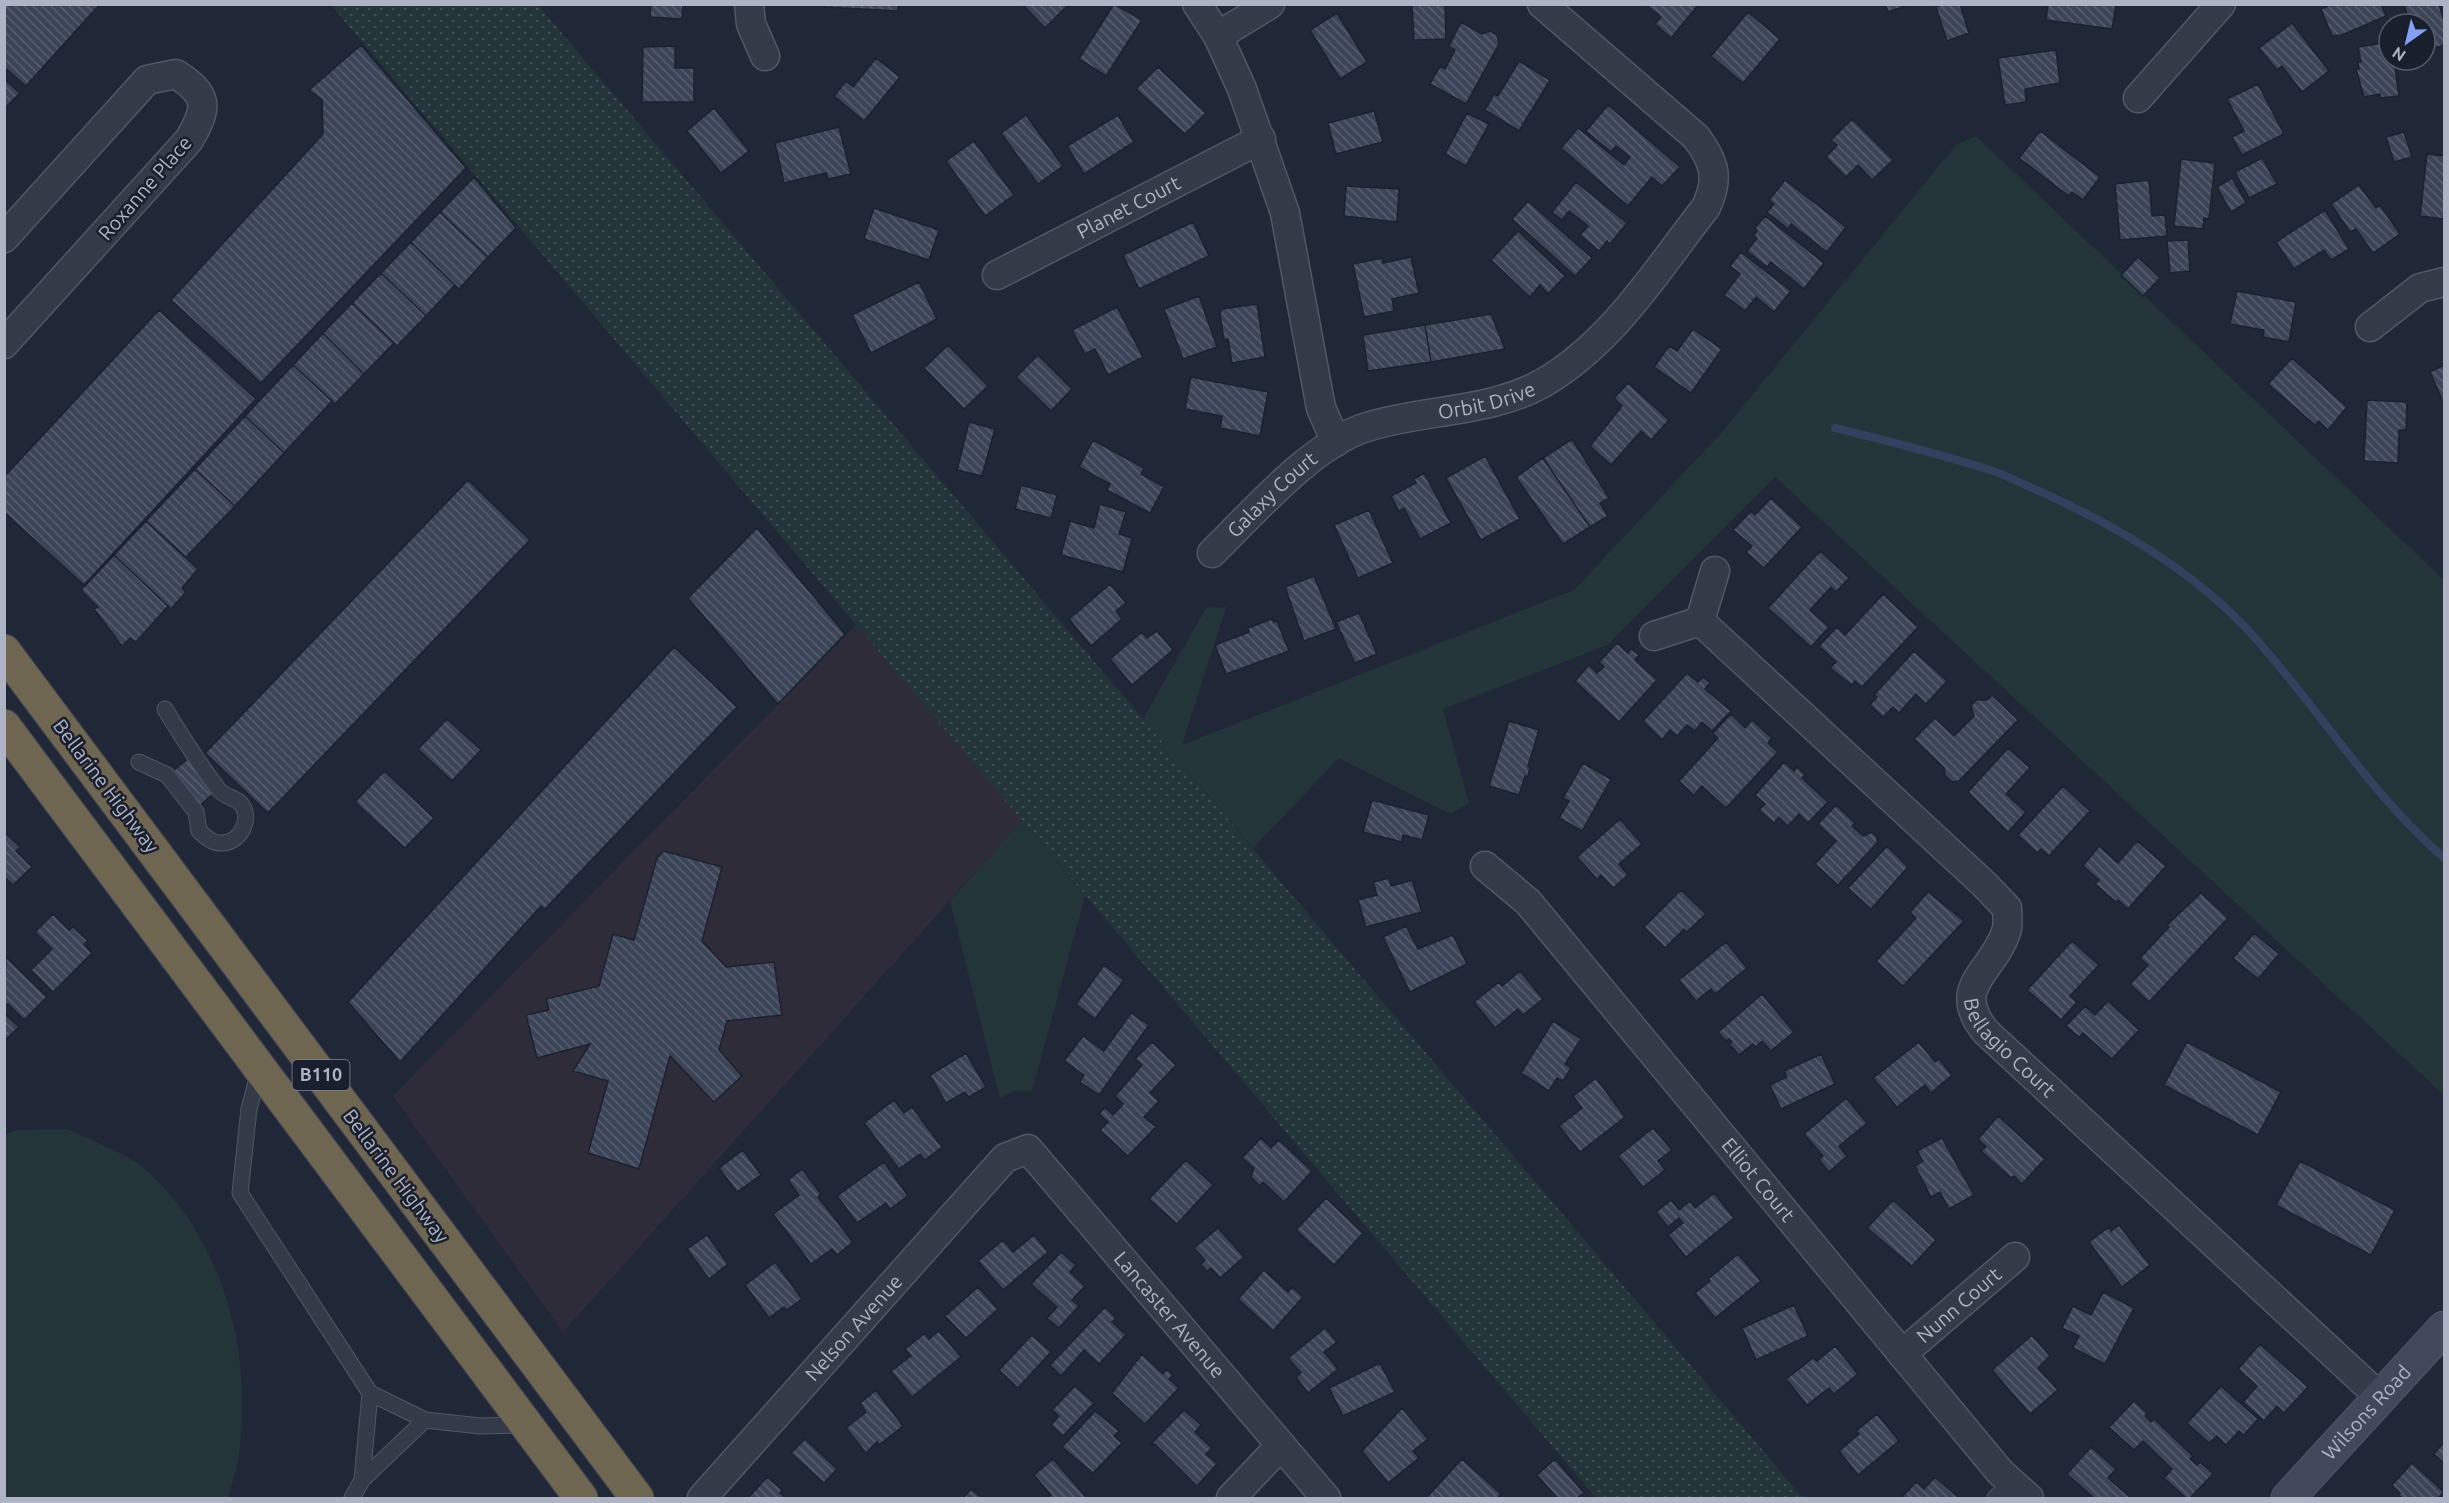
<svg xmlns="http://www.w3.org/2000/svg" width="2449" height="1503" font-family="Ubuntu,sans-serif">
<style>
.medical{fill:#2f2c39}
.grass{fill:url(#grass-dots)}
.park{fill:#233539}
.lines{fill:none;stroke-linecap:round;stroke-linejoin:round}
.stream{stroke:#34415e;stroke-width:8}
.building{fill:url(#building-back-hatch);stroke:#1b212e;stroke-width:1.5}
.lane-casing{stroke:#515765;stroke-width:17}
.street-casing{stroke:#515765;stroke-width:31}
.secondary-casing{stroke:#515765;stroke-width:35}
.highway-casing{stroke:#3e4452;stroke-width:35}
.lane{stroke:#343a48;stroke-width:15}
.street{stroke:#343a48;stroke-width:28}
.secondary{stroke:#42485b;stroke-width:33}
.highway{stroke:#6e6651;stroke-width:33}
.labels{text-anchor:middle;stroke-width:5;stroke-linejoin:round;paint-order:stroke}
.shield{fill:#191f2c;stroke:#818796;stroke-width:1.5}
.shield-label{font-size:18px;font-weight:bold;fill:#aeb4c4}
.street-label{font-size:20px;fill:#aeb4c4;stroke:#191f2c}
</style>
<defs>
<pattern id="grass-dots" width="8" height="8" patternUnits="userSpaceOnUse" patternTransform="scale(1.5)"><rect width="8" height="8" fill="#233539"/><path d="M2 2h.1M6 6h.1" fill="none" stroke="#405054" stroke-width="1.8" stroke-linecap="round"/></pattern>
<pattern id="building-back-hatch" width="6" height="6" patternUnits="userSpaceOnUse" patternTransform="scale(1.5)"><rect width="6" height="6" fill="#3c4557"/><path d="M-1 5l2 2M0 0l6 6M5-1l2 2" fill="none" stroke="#565d6e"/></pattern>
</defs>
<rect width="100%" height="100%" fill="#202837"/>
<path class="medical" d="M856,625l166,195 -459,512 -170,-236z"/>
<path class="grass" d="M331,5h207l1265,1493h-207z"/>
<path class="park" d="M1976,136l468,444v515l-669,-618 -168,168 -164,64 26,94 -18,11 -112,-56 -86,90 -110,-129 63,-111 20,-1 -44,138 392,-155 149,-159 233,-286z
M1022,820l63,76 -53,195h-17l-15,7 -50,-197z
M67,1129c21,10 63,26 78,40 78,70 108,182 94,285 -2,15 -7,30 -11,44h-223v-363l12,-5z"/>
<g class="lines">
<path class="stream" d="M1835,428c53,13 106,26 158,43 15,5 31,14 46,20 74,33 150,77 207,137 69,74 121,163 198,230"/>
</g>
<path class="building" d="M4,4h96l-74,82 -22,-19z
M651,4h32l-1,15 -32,-2z
M825,4h73v7l-73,-4z
M1022,4h47l-24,24z
M1114,4l28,16 -36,56 -27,-17z
M1412,4h33l1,35 -32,1z
M1645,4h54l-28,34 -16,-14 6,-7z
M1885,4h26l-23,8z
M1943,4h17l9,29 -22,8 -11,-34z
M2048,4h68l-4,25 -66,-9z
M2332,4h49l5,12 -44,19 -10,1 -11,-27z
M2404,4h35l5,17v24l-19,7v-28h-15z
M1748,12l32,27 -37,44 -32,-27z
M1337,13l30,49 -27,17 -30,-49z
M1461,22l21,12 8,-3 7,4 2,9 -33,60 -36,-20 10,-18 5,3 10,-19 -6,-4z
M2292,23l37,48 -27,21 -20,-26 -5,4 -18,-22z
M2389,42v18h5l5,36 -18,2 -1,-4 -16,3 -8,-28h3l-1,-7h3l-3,-15z
M361,45l105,123 -205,215 -90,-83 152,-166 -1,-34 -13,-10z
M675,46v22h19v34h-52l1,-55z
M2056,50l4,33 -35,6 1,13 -21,3 -7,-47z
M876,58l24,19 -36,44 -30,-25 12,-15 7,6z
M1519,61l31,19 -31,51 -34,-21 9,-16 4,2z
M1158,67l48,46 -21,21 -49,-45z
M4,79l16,14 -16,16z
M2258,84l26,50 -42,21 -10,-18 12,-6 -17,-32z
M1608,105l72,62 -18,19 -10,-9 -24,29 -67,-58 17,-20 46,37 6,-8 -14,-11 -5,6 -25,-21z
M714,108l35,43 -28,22 -34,-42z
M1374,111l9,31 -47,12 -8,-31z
M1467,113l22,11 -23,42 -21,-12z
M1026,115l37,51 -25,18 -37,-51z
M1118,115l16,27 -50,32 -17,-28z
M1852,119l41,41 -21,20 -14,-15 -12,12 -20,-20 11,-12 -6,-5z
M839,127l12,47 -23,5 -2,-6 -42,10 -9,-40z
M2040,131l60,46 -17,23 -11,-8 -3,4 -50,-38z
M2404,132l8,25 -18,5 -8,-25z
M974,141l40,54 -29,21 -39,-55z
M2427,154l17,2v63l-24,-3z
M2262,158l15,26 -28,14 -14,-26z
M2181,159l34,4 -6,56 -5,-1 -1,11 -29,-3z
M474,177l42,51 -28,29 -48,-45z
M2232,178l14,25 -15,9 -14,-25z
M1785,180l61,47 -19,25 -36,-28 -3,5 -21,-17 7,-8 -5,-4z
M2149,180l3,36 13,-1 2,21 -47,4 -5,-56z
M1576,182l51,41 -17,21 -3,-3 -8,10 -19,-16 8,-9 -19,-15 -7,9 -10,-8z
M2359,185l17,23 4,-3 20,29 -27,19 -17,-24 -6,3 -19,-28z
M1346,186l53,3 -2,33 -53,-6z
M1528,201l64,57 -17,18 -63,-57z
M874,208l65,22 -10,30 -65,-21z
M2325,210l24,39 -18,11 -7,-10 -30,19 -18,-27z
M440,212l48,45 -29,32 -48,-47z
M1765,216l59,47 -20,26 -33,-27 -4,5 -20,-16 10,-13 -3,-3 3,-4 -2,-3z
M1193,222l16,34 -70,33 -16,-34z
M1518,231l47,45 -17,18 -8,-9 -10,12 -39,-37z
M2188,240l2,31 -20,2 -3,-32z
M411,242l44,43 -29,31 -45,-43z
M1741,252l50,39 -17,21 -18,-15 -11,14 -21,-16 16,-21 -10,-8z
M1411,257l8,36 -27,6 2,12 -30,6 -11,-53 29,-6 1,5z
M2138,257l22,21 -17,18 -22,-21z
M381,273l45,43 -29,30 -45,-43z
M919,282l18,37 -66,34 -19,-38z
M2237,291l59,11 -7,40 -26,-5 1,-7 -34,-6z
M1199,296l18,51 -34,12 -19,-50z
M352,303l42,40 -30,31 -41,-41z
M1257,304l8,53 -33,6 -4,-24 -4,1 -4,-26 2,-5z
M1117,307l26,50 -35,18 -13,-26 -10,5 -13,-24z
M159,310l97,89 -172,186 -80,-73v-35z
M1491,314l14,35 -74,13 -6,-37z
M1425,325l6,37 -63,9 -5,-36z
M1693,329l29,20 -31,44 -37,-26 15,-21 8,5z
M323,333l41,41 -29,30 -42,-39z
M948,345l40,41 -24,23 -40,-41z
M1038,355l34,34 -21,22 -35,-34z
M2292,358l55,49 -19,23 -9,-9 -4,4 -47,-41z
M293,365l39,36 -48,52 -39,-37z
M2444,365v39l-14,-32z
M1191,377l77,15 -8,44 -40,-8 2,-12 -37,-7z
M1628,383l41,37 -18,20 -10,-9 -30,34 -21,-19 32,-40 -8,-8z
M2367,400l40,2 -1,28h-7l-1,33 -34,-2z
M245,416l39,37 -49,53 -40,-37z
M969,422l26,7 -13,47 -25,-6z
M1572,439l37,59 -9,5 8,13 -18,11 -47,-69z
M1093,440l51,28 -3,6 23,13 -14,26 -43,-23 3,-6 -31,-17z
M1485,456l35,63 -39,21 -35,-62z
M1543,458l47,69 -27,17 -47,-67z
M195,469l40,37 -49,51 -40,-36z
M1424,473l27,50 -31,16 -16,-31 -5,3 -8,-15 25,-13 -2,-4z
M468,480l62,60 -262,273 -63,-60z
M1021,485l36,10 -6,23 -36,-9z
M1771,498l31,29 -38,41 -18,-16 6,-6 -19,-16 18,-19 4,4z
M1100,504l26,8 -7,22 13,4 -9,34 -62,-17 9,-34 24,7z
M1369,510l24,53 -35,15 -24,-53z
M146,521l52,48 -16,19 4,4 -15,17 -57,-54z
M757,528l88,106 -67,70 -90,-106z
M1820,551l29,27 -13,14 -5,-5 -21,23 19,17 -18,20 -43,-39z
M114,555l54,51 -32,36 -6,-4 -8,8 -28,-37 4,-2 -17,-17z
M1314,576l22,53 -32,12 -19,-54z
M1110,584l16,19 -10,8 6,8 -31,27 -22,-27z
M1883,594l35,33 -56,60 -7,-6 -3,4 -22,-17 6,-6 -17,-16 18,-19 8,8z
M1359,613l18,41 -22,9 -19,-41z
M1272,619l2,3 3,-1 12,30 -63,23 -11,-29 34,-13 -1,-4z
M1157,631l16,19 -41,35 -22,-26 32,-27 5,6z
M1617,643l11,10 3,-4 8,6 -4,5 22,20 -38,42 -44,-41 14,-16 8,8 7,-6 -5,-5z
M674,647l63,60 -192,202 -4,-3 -141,156 -52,-60z
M1914,651l33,30 -21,23 -10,-10 -17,19 -6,-6 -10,10 -13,-12 7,-8 -3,-2z
M1687,673l11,9 5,-5 7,6 -5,6 26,22 -19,20 -10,-9 -7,9 -8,-6 -10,11 -7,-6 -8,10 -19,-19z
M1992,695l26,25 -59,61 -7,1 -7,-7 -1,-7 -30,-29 21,-21 19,18 20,-20 -3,-10 5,-6h11z
M1731,714l14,14 7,-8 20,18 -4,5 10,9 -52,56 -24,-22 -8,9 -15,-14 39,-43 -5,-5z
M447,719l34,31 -29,31 -34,-32z
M1509,721l30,9 -11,36 2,1 -2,10 -3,-1 -6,19 -30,-9z
M2008,748l22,20 -24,26 20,18 -18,20 -40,-40z
M190,757l26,34 -21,19 -22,-39z
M1784,762l10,9 3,-4 8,8 -3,3 26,24 -20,21 -9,-9 -11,12 -9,-9 -5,6 -15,-13 6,-6 -10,-9z
M1583,763l28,16 -29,52 -23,-13 10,-17 -6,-3z
M384,771l50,47 -29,30 -50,-46z
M2063,786l27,25 -41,45 -8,-7 -4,4 -19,-18z
M1372,800l57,15 -7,25 -19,-5 -1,7 -39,-10z
M1836,805l19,18 -3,3 11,10 9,-4 5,5v6l-39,42 -23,-21 21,-23 -18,-17z
M1620,819l22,25 -23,20 9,11 -15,13 -12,-13 -4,4 -20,-22z
M4,832l16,15 -4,4 16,16 -19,18 -9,-8z
M2137,841l29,25 -38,43 -10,-9 -2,2 -21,-18 4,-4 -16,-14 16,-20 19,17z
M1887,846l21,21 -37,42 -23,-21z
M664,851l58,16 -20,74 24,26 48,-5 8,53 -55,6 -8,29 23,26 -28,26 -44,-46 -31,113 -51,-16 20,-72 -35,-10 17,-27 -53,14 -11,-43 23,-5 -3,-11 53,-13 14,-52 21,6 23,-82z
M1389,878l2,8 21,-6 10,32 -56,15 -8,-27 19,-5 -4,-13z
M1681,890l25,24 -19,18 -3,-3 -19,19 -21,-21z
M1928,892l36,29 -61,65 -27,-25 40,-43 -6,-6z
M2201,893l27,25 -79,84 -19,-18 18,-19 -8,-7 29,-31 -2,-2z
M53,914l16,16 4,-3 15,14 -4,3 8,9 -39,39 -22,-22 21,-21 -17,-17z
M1406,926l12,23 35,-14 14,29 -57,28 -27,-55z
M2254,933l25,21 -21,25 -25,-21z
M2072,941l27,24 -29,31 7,6 -16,18 -34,-30z
M1726,942l21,26 -32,26 -4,-5 -15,12 -17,-21z
M6,957l41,40 -23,23 -16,-16 -4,2z
M1104,965l20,15 -29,39 -19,-15z
M1520,971l23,28 -20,16 -5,-6 -23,19 -21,-26 25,-20 3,4z
M1762,994l32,38 -23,19 -9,-10 -6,6 -3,-3 -14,11 -10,-11 3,-2 -3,-3 -3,2 -8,-9z
M2108,1001l31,29 -27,29 -29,-26 -4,4 -13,-11 19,-20 10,9z
M4,1013l15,14 -15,14z
M1131,1013l18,12 -50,70 -19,-13 4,-7 -20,-14 19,-25 21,15z
M1553,1021l28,18 -16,25 6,4 -8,13 -6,-3 -8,13 -28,-18z
M1152,1042l24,23 -26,28 9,8 -15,16 12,10 -28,29 -28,-26 8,-8 -9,-8 6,-7 8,8 10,-11 -8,-8 27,-31 -7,-6z
M1919,1042l16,20 4,-3 13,16 -21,18 -6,-8 -28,22 -24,-29z
M2187,1042l94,50 -23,43 -94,-50z
M966,1053l20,34 -17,10 -4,-5 -19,11 -16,-28z
M1821,1054l14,30 -54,25 -11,-24 17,-8 -3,-6z
M1596,1078l29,39 -45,35 -21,-26 23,-18 -9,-12z
M1846,1098l21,25 -28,23 8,10 -18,16 -10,-12 4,-4 -19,-22z
M894,1100l10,13 8,-6 30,40 -17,13 -5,-6 -21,15 -35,-46z
M1998,1116l47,43 -23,25 -8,-8 -3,2 -30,-27 5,-4 -8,-8z
M1653,1128l19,22 -14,11 7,9 -22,17 -25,-31z
M1261,1138l10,10 8,-8 33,31 -28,31 -21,-20 -3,4 -9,-9 3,-9 -12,-10z
M1942,1138l32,57 -25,14 -9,-17 -9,5 -16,-31 8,-5 -6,-10z
M743,1150l18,25 -24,17 -18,-24z
M1186,1160l27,25 -36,39 -28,-25z
M2300,1161l95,49 -24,45 -95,-50z
M884,1162l24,34 -18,13 -4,-6 -29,20 -20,-27z
M802,1169l19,25 -3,3 35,45 -16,13 -5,-6 -21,15 -38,-50 26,-19 -11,-15z
M1714,1193l20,25 -48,39 -18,-22 15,-12 -4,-5 -11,9 -12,-15 15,-12 8,10 11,-9 5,7z
M1326,1198l37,35 -29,32 -38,-35z
M1893,1200l43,40 -24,26 -45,-38z
M2119,1225l31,40 -28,22 -33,-45 20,-15 2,4z
M1218,1228l26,29 -24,21 -9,-10 -4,3 -6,-7 4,-4 -11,-12z
M707,1235l21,29 -19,15 -22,-30z
M1034,1235l14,17 -45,38 -25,-29 25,-21 10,12z
M1061,1252l15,13 -6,7 15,14 -13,14 7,6 -20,22 -12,-10 10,-11 -26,-23z
M1738,1254l23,27 -46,37 -20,-25 15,-12 -2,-2z
M775,1262l27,37 -15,11 -3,-3 -15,11 -24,-33z
M1264,1270l24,22 4,-5 11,10 -30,34 -35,-32z
M978,1287l20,22 -32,29 -21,-22z
M2103,1292l31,16 -29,56 -32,-16 6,-12 -17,-8 11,-22 18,9z
M1794,1305l14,31 -52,24 -14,-32z
M1105,1307l11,11 -4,4 14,13 -27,29 -15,-14 -23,26 -11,-11z
M1325,1328l12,14 -13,10 14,17 -30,24 -12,-16 5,-4 -13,-15z
M939,1331l22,26 -49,40 -21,-26 20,-15 -6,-7 20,-16 4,6z
M1032,1335l19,17 -33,36 -19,-18z
M2032,1335l18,21 -12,12 20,22 -28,24 -38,-44z
M2260,1344l48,43 -24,26 -7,-7 -13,15 -21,-19 14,-16 -19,-17z
M1835,1346l23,28 -24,20 -5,-6 -22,17 -21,-26 27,-21 4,3z
M1142,1354l21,20 4,-5 6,6 -4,4 10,9 -34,36 -33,-31z
M1380,1363l15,29 -52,24 -14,-28z
M1075,1386l19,17 -31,33 -12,-11 8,-9 -7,-6z
M2221,1386l37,33 -14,16 -5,-4 -13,14 -9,-9 -8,7 -22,-20z
M876,1390l27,36 -24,19 -2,-3 -11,11 -20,-25 20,-16 -6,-9z
M2134,1401l13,12 -2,3 6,6 3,-3 39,37 -3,3 7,6 3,-3 13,12 -23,24h-4l-22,-20 8,-9 -29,-28 -9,9 -25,-23z
M1402,1408l26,31 -15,12 6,7 -31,25 -26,-32z
M1184,1410l17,15 -6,7 17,16 -6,6 11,10 -20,22 -42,-42h-4z
M1095,1411l24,20 -5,5 8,7 -29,30 -31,-26z
M1877,1414l22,27 -41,34 -19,-24 20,-17 -3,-3z
M805,1439l32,30 -13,14 -33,-30z
M2444,1442v21l-10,-9z
M2091,1447l25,22 -8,9 23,20h-37l-27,-24z
M1053,1459l34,39h-41l5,-3 -17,-20z
M1462,1459l39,35 -4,4h-71z
M1555,1459l29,34 -7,5h-20l-20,-23z
M2412,1463l32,29 -6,6h-36l-4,-3 2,-2 -8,-8z
M767,1477l15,13 -2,3 6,5h-38z
M1935,1477l24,21h-58l15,-16 8,7z
M971,1489l11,9h-19z"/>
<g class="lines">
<defs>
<path id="lane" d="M139,762l28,13 29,37 3,19c7,6 13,13 24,12 17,-1 29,-23 19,-38 -5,-7 -17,-8 -23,-15 -20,-26 -37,-53 -54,-81
M259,1071l-10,38 -9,84 130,200 55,27 55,6 46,-1
M362,1480l8,-87
M352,1498l10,-18 63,-60
M1995,1498l16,-16"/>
<g id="street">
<path d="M749,4l2,20 14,32"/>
<path d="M1197,4l21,32 24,53 43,124 36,195 15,34"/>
<path d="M1218,36l52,-32"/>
<path d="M2138,98l83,-94"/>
<path d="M4,238l143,-158 29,-6c32,21 33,32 13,66l-185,204"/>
<path id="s1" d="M997,275l264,-136"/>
<path d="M2370,327l50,-39 24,-6"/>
<path id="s2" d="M1212,553c40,-39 101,-110 155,-126 57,-18 123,-14 176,-44 70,-41 114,-113 163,-176 14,-29 8,-46 -10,-70l-154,-133"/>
<path id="s3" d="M1700,621l284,263 23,24c0,7 2,17 -1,24 -14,42 -57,54 -20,100l395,366"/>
<path d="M1654,636l46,-15 15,-50"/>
<path id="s4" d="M1485,866l43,36 472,570 29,26"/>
<path id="s5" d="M1902,1354l113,-97"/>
<path id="s6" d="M702,1498l303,-340 23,-9 298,349"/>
<path d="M1231,1498l50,-53"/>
</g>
<g id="secondary">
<path id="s7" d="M2288,1498l156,-170"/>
</g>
<path id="highway" d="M4,651l633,847
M4,726l577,772"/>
</defs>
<use href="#lane" class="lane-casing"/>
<use href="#street" class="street-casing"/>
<use href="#secondary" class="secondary-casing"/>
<use href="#highway" class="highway-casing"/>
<use href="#lane" class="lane"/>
<use href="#street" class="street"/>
<use href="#secondary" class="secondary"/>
<use href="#highway" class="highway"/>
</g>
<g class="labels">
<rect class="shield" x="292.5" y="1060" width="57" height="30" rx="4.5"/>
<g class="shield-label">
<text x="321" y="1081">B110</text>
</g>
<g class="street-label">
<text transform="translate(145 188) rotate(-49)" y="7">Roxanne Place</text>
<text dy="7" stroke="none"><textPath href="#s1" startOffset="148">Planet Court</textPath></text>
<text dy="7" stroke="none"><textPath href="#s2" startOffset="324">Orbit Drive</textPath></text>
<text dy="7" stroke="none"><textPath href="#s2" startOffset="84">Galaxy Court</textPath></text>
<text transform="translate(106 786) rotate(53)" y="7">Bellarine Highway</text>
<text dy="7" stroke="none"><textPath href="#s3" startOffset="584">Bellagio Court</textPath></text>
<text transform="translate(396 1176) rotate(53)" y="7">Bellarine Highway</text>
<text dy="7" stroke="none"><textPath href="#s4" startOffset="417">Elliot Court</textPath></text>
<text dy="7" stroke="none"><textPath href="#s5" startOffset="75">Nunn Court</textPath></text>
<text dy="7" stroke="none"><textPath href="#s6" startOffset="698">Lancaster Avenue</textPath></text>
<text dy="7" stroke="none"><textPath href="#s6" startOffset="228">Nelson Avenue</textPath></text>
<text dy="7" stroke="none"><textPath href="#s7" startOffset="116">Wilsons Road</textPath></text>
</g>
</g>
<rect width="2449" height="1503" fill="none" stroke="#aeb4c4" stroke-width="12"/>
<g transform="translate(2407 42) rotate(214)"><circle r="28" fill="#191f2c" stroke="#555b69" stroke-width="1.5"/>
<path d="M0-4.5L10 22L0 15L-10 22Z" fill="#81a1f6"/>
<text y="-9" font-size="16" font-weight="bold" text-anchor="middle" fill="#aeb4c4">N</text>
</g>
</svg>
